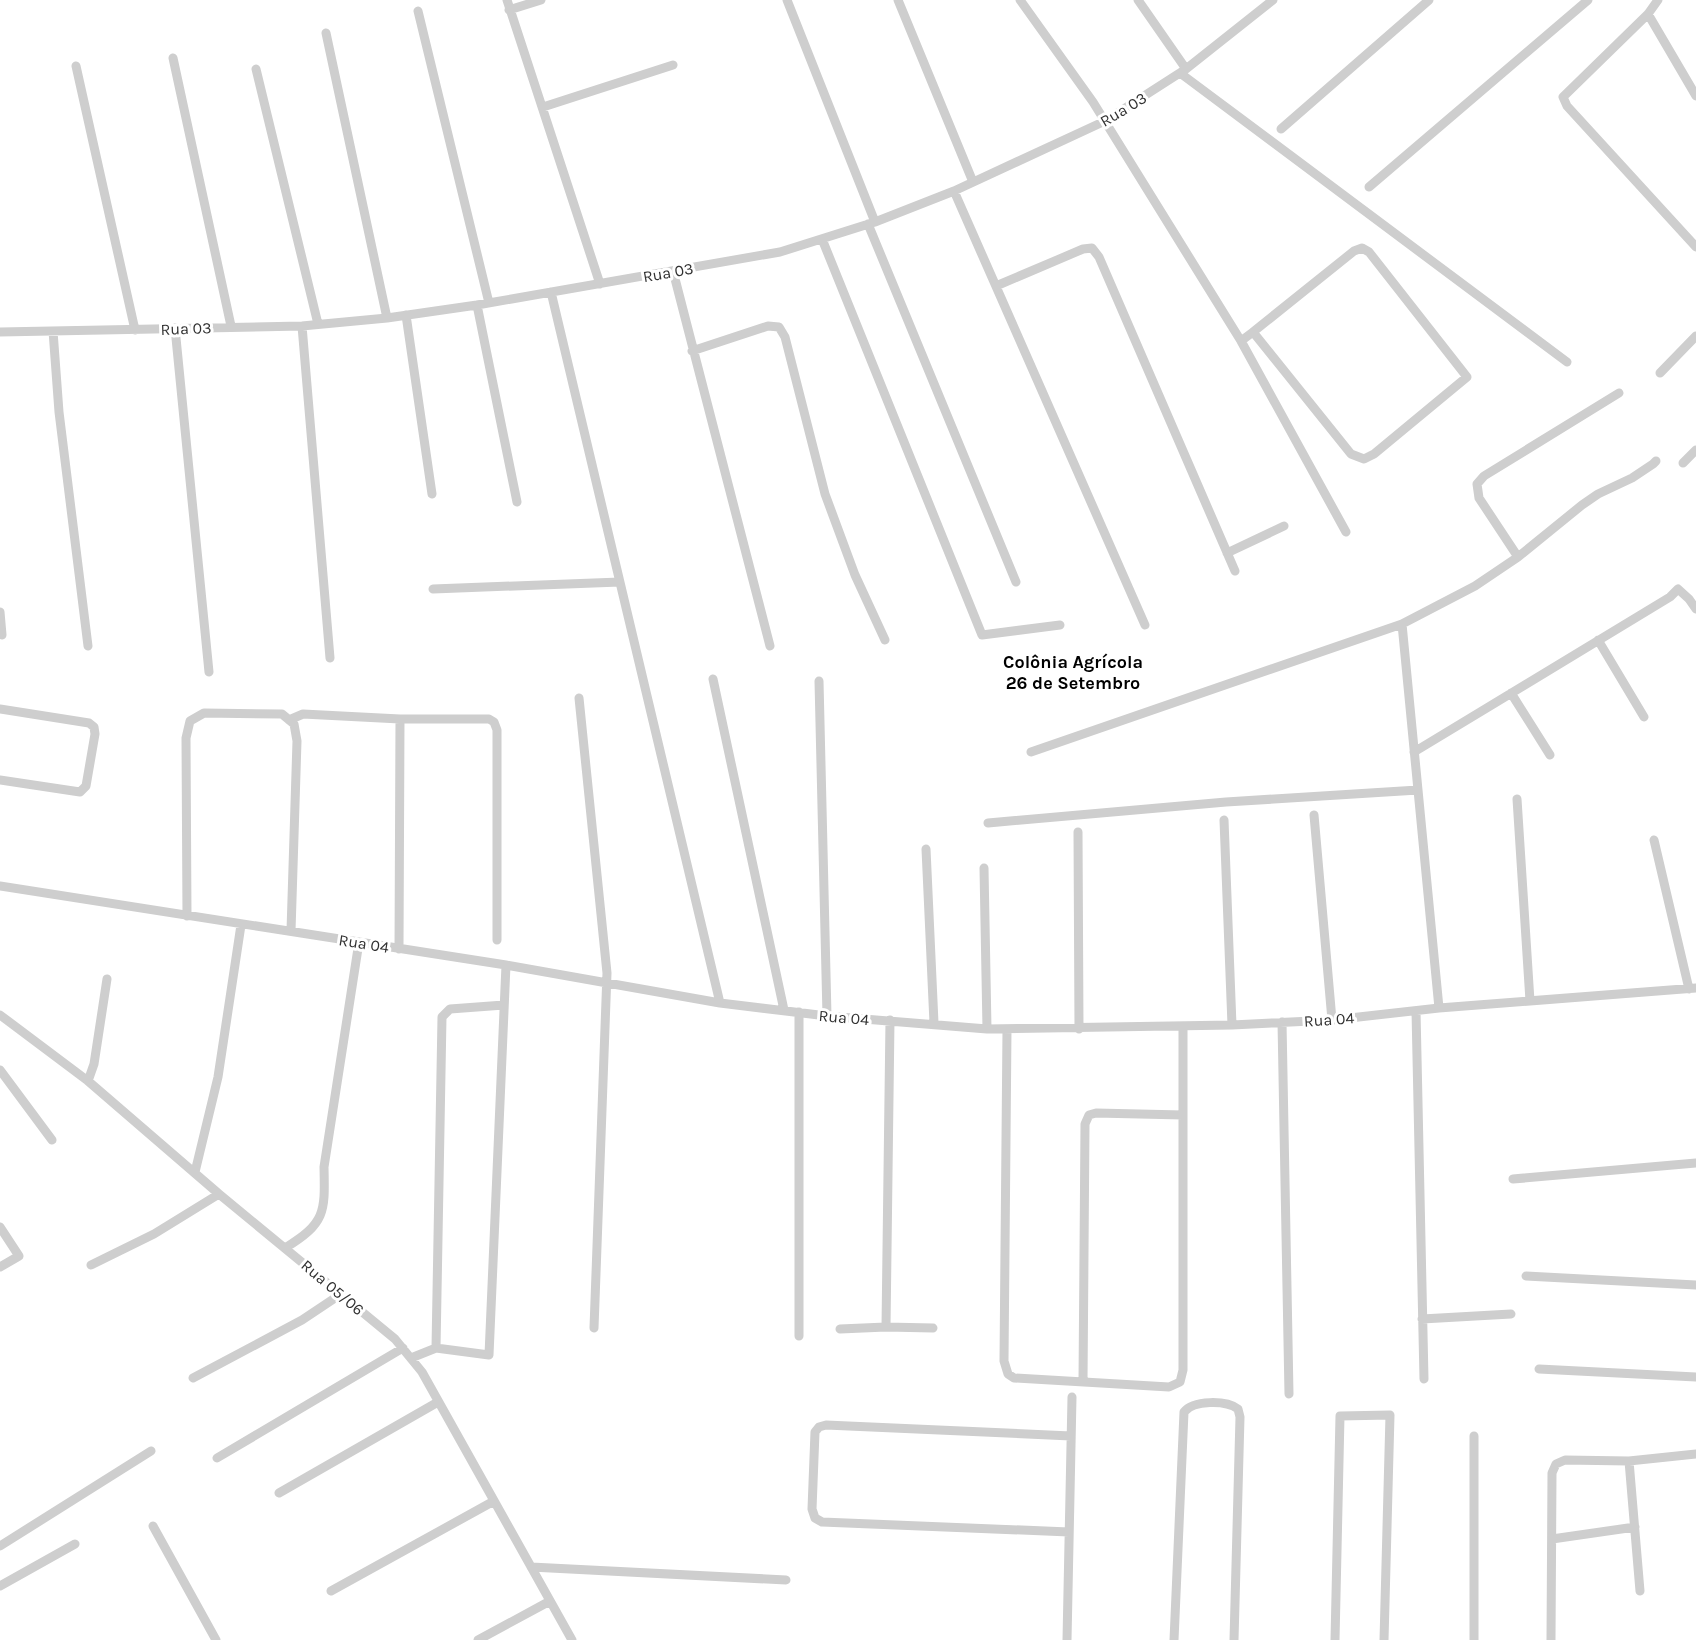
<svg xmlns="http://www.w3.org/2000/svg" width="1696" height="1640" font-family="Karla,sans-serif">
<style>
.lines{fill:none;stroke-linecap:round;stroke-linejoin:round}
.minor{stroke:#cecece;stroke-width:9}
.labels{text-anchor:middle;stroke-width:6;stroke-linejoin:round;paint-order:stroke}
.street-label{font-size:16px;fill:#313131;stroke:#fff}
.neighbourhood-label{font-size:18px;font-weight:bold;fill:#000;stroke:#fff}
</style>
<rect width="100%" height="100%" fill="#fff"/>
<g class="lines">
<path class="minor" d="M507,0l93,284
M787,0l88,222
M898,0l75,182
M1020,0l73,102 148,239 105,191
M1138,0l48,69
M1658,0l-10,14 -85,83 4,9 129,141
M509,10l32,-10
M418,11l71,292
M1648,14l48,82
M326,33l61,285
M173,58l58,268
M76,66l59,264
M256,69l62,255
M1180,73l387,289
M543,107l130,-42
M1281,129l148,-129
M1369,187l219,-187
M954,191l191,434
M868,224l148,358
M822,239l160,396 78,-10
M673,271l97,375
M996,286l87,-37 9,-1 7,9 136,314
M551,292l169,711
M477,305l40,197
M406,315l26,179
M302,326l28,332
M175,328l34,344
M53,331l6,81 29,234
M0,332l302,-6 85,-8 90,-13 303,-53 95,-30 79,-31 151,-70 81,-52 87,-69
M1241,341l12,-9 101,-81 8,-3 7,4 98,125 -93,77 -10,5 -13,-5 -98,-122
M692,351l76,-25 11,1 6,10 40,157 30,81 30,65
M1660,373l36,-37
M1683,463l13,-13
M1227,553l57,-27
M1518,557l-39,-59 -2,-14 7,-8 135,-83
M433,589l187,-7
M0,612l2,23
M1402,624l37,384
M1598,640l46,77
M713,679l71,331
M819,681l8,335
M1511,693l39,62
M579,698l28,275 -13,355
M0,709l89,14 5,4 1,7 -9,52 -6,6 -80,-12
M400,719h89l5,3 3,8v210
M289,720l14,-6 97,5 -1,230
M1031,752l371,-128 73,-38 43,-29 64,-52 16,-11 34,-16 21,-14 3,-3
M1414,752l256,-155 8,-8 11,10 7,10
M1517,799l13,202
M1314,815l18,205
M1224,820l8,205
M988,823l238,-21 192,-12
M1078,832l1,197
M1654,840l35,149
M926,849l8,174
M984,868l3,161
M0,886l506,79 214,38 107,13 160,13 245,-4 100,-5 107,-12 257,-20
M187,916l-1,-178 4,-17 14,-8 78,1 12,10 3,17 -6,190
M1416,1011l8,368
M0,1015l88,66 131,113 176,145 27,33 150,268
M1282,1022l7,372
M1007,1029l-3,332 4,13 6,4 155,9 11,-5 3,-12v-344
M0,1070l52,70
M88,1081l6,-17 13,-85
M195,1172l23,-95 23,-152
M1513,1179l183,-16
M0,1227l19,29 -19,11
M285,1248c41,-25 40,-36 39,-81l35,-225
M91,1265l63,-31 65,-40
M1526,1276l170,9
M1422,1319l89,-5
M886,1327l4,-307
M840,1329l46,-2 47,1
M799,1336v-324
M436,1348l6,-331 8,-8 54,-4
M411,1358l25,-10 53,7 17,-390
M1539,1369l157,8
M193,1378l109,-58 39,-26
M1083,1382l2,-258 4,-9 7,-2 87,2
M1474,1436v204
M217,1458l186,-110
M1629,1461l11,130
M279,1493l159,-91
M153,1526l63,114
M1069,1532l-247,-10 -7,-4 -3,-9 3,-77 4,-5 7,-2 245,11
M1552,1539l83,-12
M0,1546l151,-95
M531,1567l255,13
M0,1586l75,-42
M331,1591l163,-90
M478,1640l72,-39
M1067,1640l5,-243
M1174,1640l10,-228c9,-12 42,-12 54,-3l2,8 -6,223
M1335,1640l5,-224 50,-1 -6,225
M1551,1640l1,-167 4,-9 9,-4 64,1 67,-7"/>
</g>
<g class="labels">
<g class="street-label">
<text transform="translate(1123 109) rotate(-31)" y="6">Rua 03</text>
<text transform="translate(668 272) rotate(-10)" y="6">Rua 03</text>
<text transform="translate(186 328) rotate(-2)" y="6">Rua 03</text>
<text transform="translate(364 943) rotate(9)" y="6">Rua 04</text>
<text transform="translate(844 1017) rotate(5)" y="6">Rua 04</text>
<text transform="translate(1329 1019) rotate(-4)" y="6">Rua 04</text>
<text transform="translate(333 1287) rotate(40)" y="6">Rua 05/06</text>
</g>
<g class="neighbourhood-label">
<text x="1073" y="668">Colônia Agrícola<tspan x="1073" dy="21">26 de Setembro</tspan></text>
</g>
</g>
</svg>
